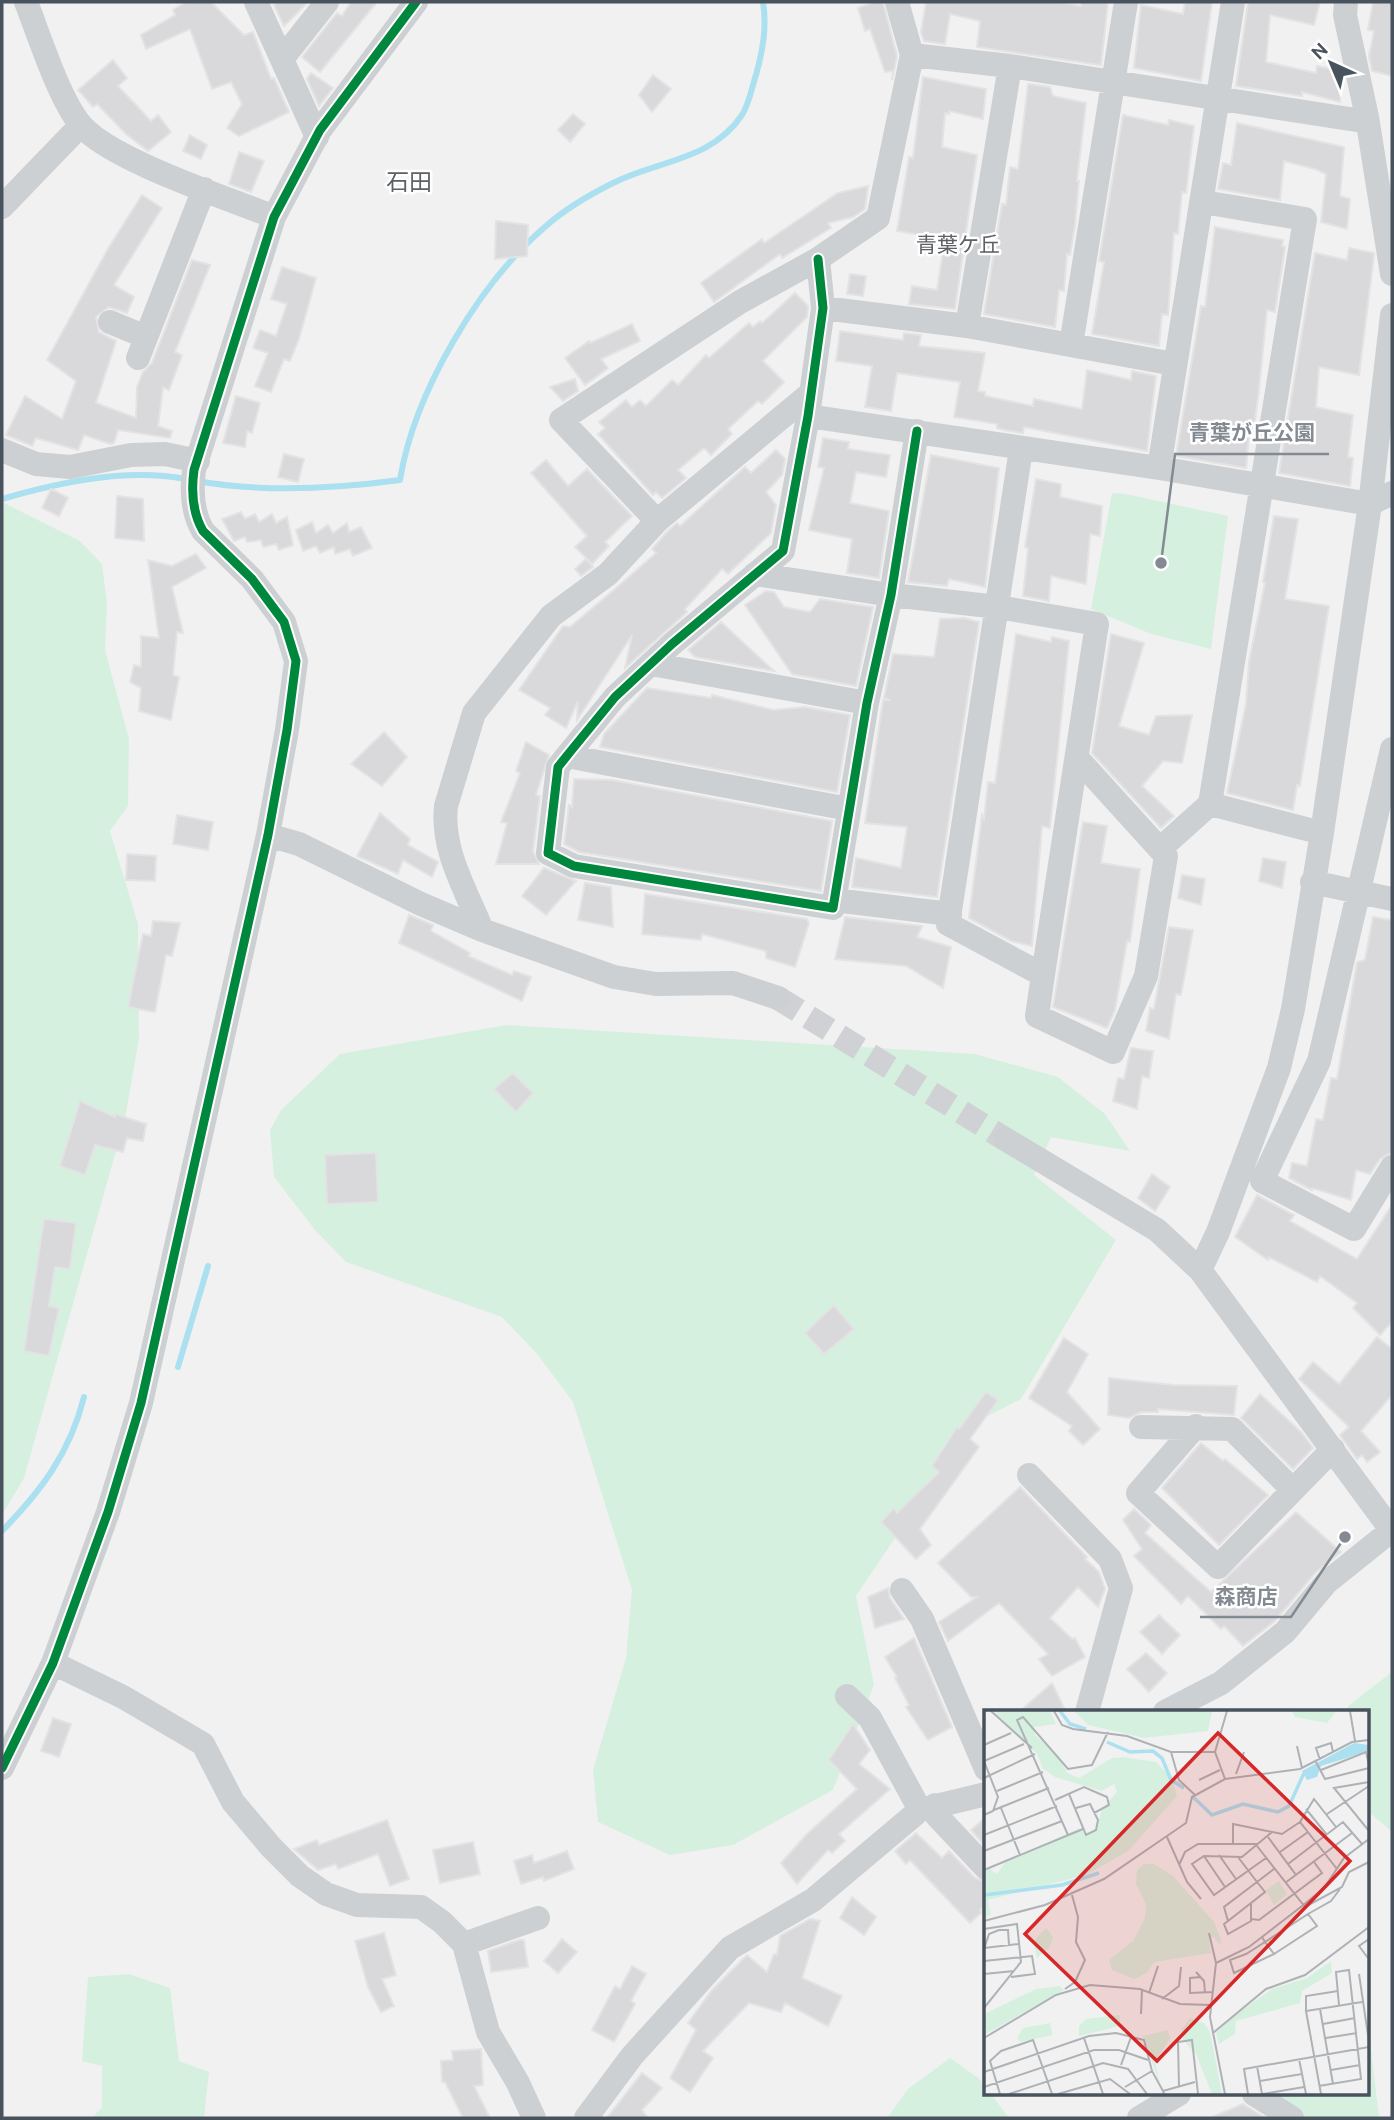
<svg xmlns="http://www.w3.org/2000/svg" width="1394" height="2120" font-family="Ubuntu,'Noto Sans JP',sans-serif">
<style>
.green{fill:#d6f0e0}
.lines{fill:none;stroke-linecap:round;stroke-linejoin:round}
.stream{stroke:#aae0ef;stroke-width:6}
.building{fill:#d9d9db;stroke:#e3e3e4;stroke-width:2}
.minor-tunnel{stroke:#d0d1d4;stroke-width:24;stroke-dasharray:24 12;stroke-linecap:butt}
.minor{stroke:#cdd0d2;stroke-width:24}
.cycleway-casing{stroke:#fff;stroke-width:13}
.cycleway{stroke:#00873e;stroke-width:9}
.labels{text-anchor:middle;stroke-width:5;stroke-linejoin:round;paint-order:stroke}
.neighbourhood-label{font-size:21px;fill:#5d6065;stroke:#fff}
.quarter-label{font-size:23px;fill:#5d6065;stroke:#fff}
.inset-river{fill:none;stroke:#aae0ef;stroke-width:3.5}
.inset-road{fill:none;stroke:#aeb2b6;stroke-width:2}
.view{fill:#d62828;fill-opacity:0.15;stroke:#d62828;stroke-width:3.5}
.inset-edge{fill:none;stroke:#48535e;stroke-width:3.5}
.leader{fill:none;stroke:#848a91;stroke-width:2.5}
.callout-dot{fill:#848a91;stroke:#fff;stroke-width:2.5}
.callout-label{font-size:21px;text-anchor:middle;font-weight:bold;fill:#848a91;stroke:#fff;stroke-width:5;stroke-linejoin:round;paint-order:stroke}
</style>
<rect width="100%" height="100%" fill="#f2f1f1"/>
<path class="green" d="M1112,493l14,1 102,22 -17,133 -60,-15 -60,-25z
M2,502l78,39 22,23 5,39 -2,47 24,89 -1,67 -18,25 28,93 1,114 -14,81 -101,359 -22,37z
M507,1025l468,29 83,23 47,37 25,37 -79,-14 -17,38 82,65 -95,159 -49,25 -116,172 18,89 -41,105 -100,55 -63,10 -72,-33 -5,-52 33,-112 6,-68 -59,-188 -36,-48 -35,-37 -156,-55 -31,-32 -41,-53 -4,-47 11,-20 59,-56z
M1392,1672v160l-24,-21v-99h-22l2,-6z
M129,1974l41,14 9,73 30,11 -5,46h-112l10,-11v-41l-20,-5 6,-84z
M1368,2022l11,96h-80l-41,-24h110z
M950,2058l31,22 5,14h5l18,24h-122l21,-29z"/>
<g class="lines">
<path class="stream" d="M197,481c67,12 136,8 203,-1 14,-87 79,-197 146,-254 18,-16 45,-32 67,-43 45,-23 98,-22 129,-68 7,-11 10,-28 14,-40 7,-26 11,-48 7,-73
M2,499c58,-17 124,-31 184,-20
M178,1367l30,-101
M2,1531c39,-40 68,-78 82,-134"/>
</g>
<path class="building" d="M186,2h25l33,33 9,-3 18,47 3,-1 15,34 -50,24 -12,-8 15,-24 -11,-22 -19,7 -22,-60 -44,20 -5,-14 34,-20 -2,-5z
M277,2h31l-24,24 -10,-21z
M351,2h26l-57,70 -18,-15 35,-44 5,3z
M874,2h9l14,54 -5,24 1,-9 -8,1 -15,-43 -5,2 -7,-23z
M926,2h133l22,4v-4h27l-7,63 -124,-18 3,-26 -30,-7 -5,30 -21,-3 -3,-9z
M1185,2h27l-11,79 -67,-13 7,-63 42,9z
M1248,2h72l-6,23 -44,-10 -4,47 50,11 1,-7 25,5 -2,31 -38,-10v4l-66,-10z
M1373,2h19v74l-20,-5 -3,-15 5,-25 -6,-1z
M113,60l14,18 -9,8 33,35 7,-6 13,17 -23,19 -22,-17 -29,-30 -4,3 -15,-17z
M311,73l22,15 -14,18 -12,-27z
M653,75l18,14 -19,23 -13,-17z
M923,77l63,12 -3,30 -34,-8v3l-4,-1 -3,34 35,8 -22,154 -46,-5 3,-18 25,4 8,-51 -48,-8 12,-74 4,1z
M1028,84l22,3 3,9 33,7 -9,78h2l-4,44 -5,30 -3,-1 -3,37 -5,-1 -4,37 -71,-13 18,-110 4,1 4,-38 8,2z
M573,114l12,10 -15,18 -12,-12z
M1123,115l45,10 1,-5 25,6 -8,67 -4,-1 -4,42 -4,-1 -6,82 -6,-1 -3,32 -67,-12 12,-72 -5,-1z
M1237,123l107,24 -4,49 10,3 -3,30 -26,-7 5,-48 -11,-5 -31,-8 -4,39 -62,-11 5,-26 8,2z
M190,135l17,10 -6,14 -18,-8z
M239,152l25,9 -13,31 -22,-8z
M868,186l-3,23 -12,8 -25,6 3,5 -49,30 -2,-4 -66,48 -13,-19 61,-44 2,4 74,-50z
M142,195l20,13 -48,77 20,12 -7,16 -18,-6 -13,10 3,15 17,9 -20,62 40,15 1,-31 6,-15 9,-9 40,-103 18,5 -35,87 7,3 -13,35 -6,-3 -5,39 14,5 -2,7 -52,-8 -4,13 -4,1 -26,-9 -6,15 -42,-12 -4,8 -21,-9 -5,-2 19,-39 37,23 14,-38 -29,-21 62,-113z
M496,221l32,4 -1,31 -32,3z
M1215,227l68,13 -1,6 3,1 -10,65 -8,-2 -8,80 -5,38 -4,-1 -4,41 -70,-12 25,-150 4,1z
M1349,248l25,5v3l-15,119 -40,-8 -3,40 37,8 -5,42 5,1 -3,28 -71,-13 36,-220 32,7z
M282,267l34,11 -17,61 -9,22 -6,-2 -13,33 -16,-6 13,-33 -15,-5 7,-18 16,6 11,-32 -16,-5z
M850,274l16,2 -3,20 -16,-2z
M795,293l13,13 -1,11 -44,44 21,21 -22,22 -4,-3 -30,28 4,5 -21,21 -7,-7 -26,22 8,8 -24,20 -6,-6 -3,3 -55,-61 7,-6 -6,-6 27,-22 6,7 8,-7 6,6 26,-26 6,5 28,-30 3,3 40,-35 4,4 7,-6 2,2z
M632,324l8,17 -39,18 7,9 -23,17 -20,-27 24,-17 1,2z
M840,331l63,9 1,-7 17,2 -2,11 66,7 -7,38 7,1v4l48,10 1,-7 48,10 5,-39 44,10 1,-9 24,5 -9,75 -123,-24 -1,6 -19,-3 -7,-2v-4l-43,-7 6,-35 -63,-9 -6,38 -26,-4 7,-41 -36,-5z
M575,379l3,12 -15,10 -13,-14z
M236,396l24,7 -8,30 -5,-2 -2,16 -22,-4z
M823,438l26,4 -1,7 42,6 -4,22 -30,-5 -6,31 39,8 -10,67 -32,-5 5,-34 -43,-9 15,-62 -6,-1z
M776,450l9,9 -3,16 -16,17 10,13 -5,28 -43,41 -6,-5 -37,40 2,3 -62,56 7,-33 -55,85 1,-19 -12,27 -21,-13 5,-7 -31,-18 44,-64 7,1 46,-39 40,-35 -4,-4 15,-17 10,-9 3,3 65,-59 6,6z
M284,454l20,5 -6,23 -20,-5z
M931,455l68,13 -14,119 -36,-8 -2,7 -39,-4z
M546,460l22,26 19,-17 45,47 -27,26 4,4 -17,18 -17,-17 12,-11 -56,-63z
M1036,479l25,5 -1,13 42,9 -2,30 -10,-2 -4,50 -35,-8 -2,25 -26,-5 5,-48 -3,-1z
M51,489l17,9 -9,18 -17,-8z
M117,496l26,3 1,42 -29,-3z
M241,512l4,7 10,-5 4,8 13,-8 4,9 11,-6 6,28 -14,5 -3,-6 -13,3 -2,-7 -14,2 -2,-5 -11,4 -12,-22z
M1274,516l24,3 -13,80 44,7 -29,180 -3,-1 -4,25 -66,-17 19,-89 3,-43 16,-78 -2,-1z
M312,522l4,11 12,-8 5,8 14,-10 2,9 12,-5 11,21 -19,8 -3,-7 -15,5 -1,-7 -14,6 -4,-7 -13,5 -7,-21z
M196,554l10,14 -34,19 11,46 -6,-1 -4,43 6,2 -8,43 -32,-9 2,-23 -11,-6 4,-17 7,2v-31l18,2 -11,-78 24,6z
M586,559l7,8 -12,9 -6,-7z
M766,591l8,1 10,15 26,5 10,-13 53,8 -17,79 -64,-12 -47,-69z
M964,618l15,4 -42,275 -85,-10 4,-29 45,10 6,-41 -42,-4 18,-123h7l-6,-2 9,-44 41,3 6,-38z
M721,622l53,49 -79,-14 -7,-7z
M1016,634l35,8 1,-5 17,4 -19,187 -8,-2 -10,120 -21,-5 -42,-23 13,-103 2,4 4,-37 7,1z
M1111,634l33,9 -25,83 30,9 7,-19 36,-1 -10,48 -19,-2 -21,25 32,30 -13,12 -69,-75z
M647,688l64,10 1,-3 61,15 32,-3 45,8 -13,77 -237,-45 4,-13z
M384,732l23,25 -25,29 -31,-22z
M526,742l23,13 -13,40 4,1 -7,55 6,13h-43l11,-41 -6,-1 19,-49 -4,-2z
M574,779l38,1 220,41 -11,70 -242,-39 -15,-8 5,-39 3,2z
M380,813l30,26 -2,6 30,17 -6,15 -29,-17 -5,14 -41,-18z
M177,815l36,7 -5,28 -35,-6z
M1083,822l24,4 -6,37 39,6 -10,73 -3,-1 -12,69 -8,18 -54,-21z
M127,854l29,2 -1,25 -29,-1z
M1263,858l23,4 -4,26 -23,-7z
M544,868l32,13 -30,34 -24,-19z
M1182,875l23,4 -4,26 -23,-7z
M585,883l26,4 2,40 -35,-7z
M645,894l162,25 2,4 -14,44 -29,-9v-7l-64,-17 -1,6 -59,-6z
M409,915l24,10 -2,6 39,22 -2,3 44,19 2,-4 17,6 -9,24 -123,-58z
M845,917l77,9 -5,11 34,10 -8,41 -37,-22 -71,-7z
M1373,917l19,3v232l-12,7 -10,15 -14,-4 -5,30 -39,-12v2l-23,-12 3,-15 15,3 9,-47 7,1 8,-42 6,1 20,-117 8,-2z
M153,921l27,2 -8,33 -6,-1 -11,57 -27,-5 15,-73 8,2z
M1169,927l24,3 -12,65 -5,-1 -7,45 -23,-8 4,-23 4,1z
M1131,1048l22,3 -4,27 -7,-2 -5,33 -24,-8 5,-23 6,1z
M513,1073l20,20 -17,19 -22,-23z
M80,1101l35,16v-3l31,10 -3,17 -16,-3 -4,14 -28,-7 -10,30 -25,-9z
M376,1153l2,49 -51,2 -2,-49z
M1152,1174l18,13 -15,24 -17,-13z
M1257,1195l37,20 -4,6 67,38 35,-54v117l-12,13 -27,-27 4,-5 -37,-27 -3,6 -48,-25 -1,3 -33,-23z
M44,1219l32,4 -6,46 -15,-2 -6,39 10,2 -10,48 -25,-5z
M834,1305l20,24 -30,25 -19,-21z
M1377,1337l15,12v46l-31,36 19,21 -13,10 -5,-7 -5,4 -17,-24 9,-8 -50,-48 14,-17 26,22z
M1064,1338l24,16 -21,38 33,37 -17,16 -14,-14 3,-5 -43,-28z
M1109,1378l64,7 64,1 -3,29 -76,-6v3h-17l-12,6 -21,-3z
M986,1392l12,8 -28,39 9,8 -59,82 11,16 -15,14 -35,-37 13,-14 3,5 42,-41 -7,-6 25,-39 2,2z
M1260,1394l41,38 12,16 -20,21 -52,-51z
M1201,1443l22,18 2,-2 43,36 -49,50 -57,-57z
M1020,1487l67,70 -2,2 14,13 6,17 -7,18 -20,-20 -28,31 22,21 3,-1 10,19 -33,19 -13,-17 9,-5 -49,-51 -51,38 -9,-19 38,-25h-6l-33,-34z
M1134,1509l17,16 -6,8 66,59 85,-80 45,40 -26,21 -40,48 -32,25 -19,-20 -3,3 -33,-33 -7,8 -47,-48 8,-7 -19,-29z
M888,1588l2,10 14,21 -29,9 -7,-31z
M1159,1615l21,20 -18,19 -22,-22z
M914,1638l38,89 -24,13 -22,-33 3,-2 -14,-27 2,-1 -12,-20z
M1146,1653l21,20 -18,19 -22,-23z
M1052,1683l14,29h-47z
M53,1718l18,6 -12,33 -18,-6z
M853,1724l17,26 -11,14 31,25 -51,45 6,7 -13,12 -4,-3 -31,34 -16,-21 25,-28 51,-46 -28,-29z
M986,1817v30l-15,-17z
M387,1820l22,59 -19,7 -12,-32 -40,15 -2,-5 -18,6 -24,-21 23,-9 2,5z
M916,1833l26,25 7,-7 26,27 11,4v21l-6,7 2,2 -12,11 -60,-63 -4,4 -11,-13z
M473,1842l7,32 -40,9 -7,-33z
M567,1851l7,18 -30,12 -1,-4 -22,7 -7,-23 18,-6 2,8z
M852,1897l24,20 -12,18 -24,-17z
M810,1919l10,2 -18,57 40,18 -14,30 -43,-23 -4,9 -32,-9 -46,48 10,7 -23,34 -20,-14 26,-48 -8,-7 24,-33 35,-35 20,17 7,-18 3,1 3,-19z
M384,1933l12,42 -14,4 12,27 -13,6 -13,-25 -13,-46z
M562,1939l15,13 -19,21 -14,-12z
M519,1940h5l4,27 -37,5 -3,-21z
M632,1966l14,8 -15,27 4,3 -21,38 -22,-12 23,-44 5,3z
M481,2049l2,36 -9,1 16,32h-27l-18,-36h-3l-1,-21 12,-1 -1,-9z
M642,2073l20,15 -20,22 6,8h-41z
M1243,2104l22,14h-55z"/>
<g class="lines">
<path class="minor-tunnel" d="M778,998l227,141"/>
<path class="minor" d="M26,2c13,33 33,97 55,123 29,35 147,73 193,92
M256,2l61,135
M897,2l15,53 98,11 346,54 11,-3
M1346,2l-1,13 22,102 25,157
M282,59l45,-57
M2,207l79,-82
M818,259l5,49 -15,108 -25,135 -111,93 -57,53 -45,55 -12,15 -10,86 26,13 259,42 34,-205 24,-108 26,-164
M823,308l144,18 207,38
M1392,315l-22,189 -48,329 -29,176 -14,59 -61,164 -18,38 192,261
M110,322l36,15
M967,326l43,-260
M1071,345l55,-343
M138,358l66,-169
M808,416l351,52 211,36 22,-11
M2,450l34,14 34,3 61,-12 34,-1 33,7
M1159,468l74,-466
M657,521l-96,-101 179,-118 78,-43 60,-41 34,-163
M755,574l136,21 107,12 99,17 -54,351 -95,-51 73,-475
M651,664l216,39
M1392,749l-73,312 -57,120 92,48 38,-62
M570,752l7,6 272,51
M1210,804l112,29
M268,835l31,9 122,60 61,26 132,47 42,7 77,-1 45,15
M1161,848l49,-44 95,-585 -102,-17
M1312,882l80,17
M834,900l116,14
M482,930c-16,-40 -41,-80 -36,-124l28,-93 77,-97 57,-42 49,-53 154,-128
M1043,975l-6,41 76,36 33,-76 20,-120 -88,-97
M1005,1139l152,91 43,40
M1196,1426l-58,67 80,74 115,-118
M1141,1427l91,2 60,60
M1029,1475l81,84 11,29 -34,124
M902,1590l20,29 64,150
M53,1663l70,34 80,47 30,58 38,45 29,29 26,18 31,11 64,2 21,15 22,22 24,88 30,51 16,35
M847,1696l23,22 50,92
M1165,1712l56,-29 64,-51 41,-49 66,-53
M2,1768l51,-105 55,-151 33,-109 127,-568 19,-105 9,-69 -12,-39 -32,-43 -49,-48c-11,-19 -12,-39 -9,-61l80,-253 46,-87 96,-128
M935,1805l2,11 49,52
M464,1944l74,-26
M1254,2094l38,24
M586,2118l46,-62 98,-108 83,-48 107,-90 66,-16
M1139,2118l40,-24"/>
<defs>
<path id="cycleway" d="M818,259l5,49 -15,108 -25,135 -111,93 -57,53 -45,55 -12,15 -10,86 26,13 259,42 34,-205 24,-108 26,-164
M2,1768l51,-105 55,-151 33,-109 127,-568 19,-105 9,-69 -12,-39 -32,-43 -49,-48c-11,-19 -12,-39 -9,-61l80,-253 46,-87 96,-128"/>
</defs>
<use href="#cycleway" class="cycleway-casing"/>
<use href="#cycleway" class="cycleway"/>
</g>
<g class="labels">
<g class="neighbourhood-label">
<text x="958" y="252">青葉ケ丘</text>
</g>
<g class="quarter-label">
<text x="409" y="190">石田</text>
</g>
</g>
<g transform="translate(984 1710)">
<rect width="385" height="385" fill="#f2f1f1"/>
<path d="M10,1h56l6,13 -22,3 1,8 24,21 8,17 12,5 33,-20 11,-1 33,5 15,15 6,19 -49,55 -42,24 -98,25 3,15 -7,2v-46l5,-3 8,6 9,-13 74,-33 6,6 10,-4 6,-21 15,-17 -3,-8 -12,7 -47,-14 -12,-8 -6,-15zM90,1h138l-4,20 -64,7 -56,-13zM308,1h42l1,2 -8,10 -32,-6zM160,154h10l19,12 41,46 7,18 -1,5 -6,-8 -5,2 2,14 -57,9 -7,11 -13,6 -22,-9 -3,-10 24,-19 12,-23 1,-14 -10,-20 1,-14zM295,171l8,13 -13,11 -8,-15zM62,218l7,9 -4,11 -12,10 -4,-16zM347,251l1,12 -30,18 -2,12 -64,18 -1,13 -16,10 -3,-11 16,-16 40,-28 35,-11zM76,276l4,4 -80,45v-21l52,-25zM136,305v11l-41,10v-10l7,-7zM206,308l14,5 6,9 12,62h-10l-16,-40 -13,-14 -1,-11zM66,313l3,12 -33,7 -3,-4 6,-10zM184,320l2,9 -15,22 5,23 -17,-48z" fill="#d6f0e0"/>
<path d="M370,33l15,2v6l-48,15 -4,11 -10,3 -5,-9z" fill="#aae0ef"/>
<path class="inset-river" d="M76,1l10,13 16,5M123,32l23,10 23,-1 9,7 9,22 13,8M209,87l19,18 31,-11 35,8 11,-6 15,-33M0,185l78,-10 37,-12"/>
<path class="inset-road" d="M7,1l41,37M70,1l8,14 11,4 54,7 44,16h44M366,1l5,30M0,35l27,-12M313,36l5,22M187,42l8,28 16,15M336,50l-4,-12 15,-5 2,9M332,52l9,17 44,-11M337,60l45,-18 3,13M252,64l8,-22M0,68l51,-24M241,69l-10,-27 12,-41M215,70l21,-10M385,72l-35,6 35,43M13,81l46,-19M85,84l17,41 10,-5 2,-10 -8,-16 -14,4M71,90l29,-13 23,10 2,8 -15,8M17,98l19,47M322,99l21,26M10,100l55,-22M343,104l42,-28M0,105l9,-4 5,-14 -14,-36 40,-17M352,117l-22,-28 -14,23 37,47M0,125l73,-29M84,125l-51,-115 6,-3 45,52 24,-4 16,-33M183,127l20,45 14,17M284,127l28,38M249,133v-19l49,10 18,-12M273,136l48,61 37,-20 7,-15 20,-10M0,141l78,-30M296,142l28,-20M235,145l17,24M220,146l21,31M254,147l19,25 8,10 -37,29 -4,-14 33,-25 17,-13M282,148l-52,37 -22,-31 12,-8 38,1 30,-25M304,154l55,-42 19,22M195,155l6,-13 13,-8h60M0,160l99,-41M301,173l67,-50M324,204l23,-13 9,-12M267,209l8,1 63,-47 -8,-11M0,211l61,-16 59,-26 82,-56 6,-26 33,-18 75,-10 52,-27 17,-2M244,211l-4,3 4,10 23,-13v-17M0,219l33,-5 4,38 -37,46M225,223l7,30M278,227l3,5 9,12 -40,19 -4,-13 16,-6 19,-12 43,-28 9,12 -43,28M0,238l35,-4M0,239l5,-15 10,-4h9l1,15M384,248l-9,-12 10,-7M0,251l48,-5 3,18 -24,3M212,262l8,9 1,11M0,264l30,-3M375,264l10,68M217,267l-11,1v15l22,-1M81,279l10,-7 10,-22 -9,-18 2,-25 -6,-22M165,283l9,-27M178,289l17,-13 2,-19M336,299l13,75M322,301v-15l32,-5M157,304l1,-25M339,314l32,-6M229,323l53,-44 39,-14 64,-48M0,328l72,-43 34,-10 50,4 40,15 30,1M100,328l19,56M342,328l31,-5M315,349l7,35M137,355l10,-28M273,356l5,28M347,360l29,-5M0,362l105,-36 27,-3 28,7 8,31 11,20M276,371l42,-7M195,376l-1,-44 14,-2 6,54M335,376l42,-7 -12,-109 -13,2 3,33M0,377l110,-37h25l29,10M141,377l27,-16M16,384l-10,-33 11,-10 32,-11 19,54M25,384l94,-31 25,6 19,25M74,384l52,-15 20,15M180,384l-1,-3 32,-9M241,384l-15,-77 6,-54 33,-16 53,-41 22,-18 20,-30 25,-19M264,384l-4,-25 125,-22M279,384l41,-7M337,384l-15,-83 56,-9"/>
<path class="view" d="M234,23l132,128 -193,200 -132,-127z"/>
<rect width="385" height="385" class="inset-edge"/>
</g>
<path class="leader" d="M1161 563L1175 454H1329M1345 1537L1291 1617H1200"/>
<g class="callout-dot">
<circle cx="1161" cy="563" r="7"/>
<circle cx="1345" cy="1537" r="7"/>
</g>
<g class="callout-label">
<text x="1252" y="440">青葉が丘公園</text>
<text x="1246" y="1604">森商店</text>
</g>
<rect width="1394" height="2120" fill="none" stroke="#48535e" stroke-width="7"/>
<g transform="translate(1331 63) rotate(316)" stroke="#ffffff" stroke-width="5" paint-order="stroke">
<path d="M0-5L12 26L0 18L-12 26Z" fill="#48535e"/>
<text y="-10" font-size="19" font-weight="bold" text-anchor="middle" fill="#48535e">N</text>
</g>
</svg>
